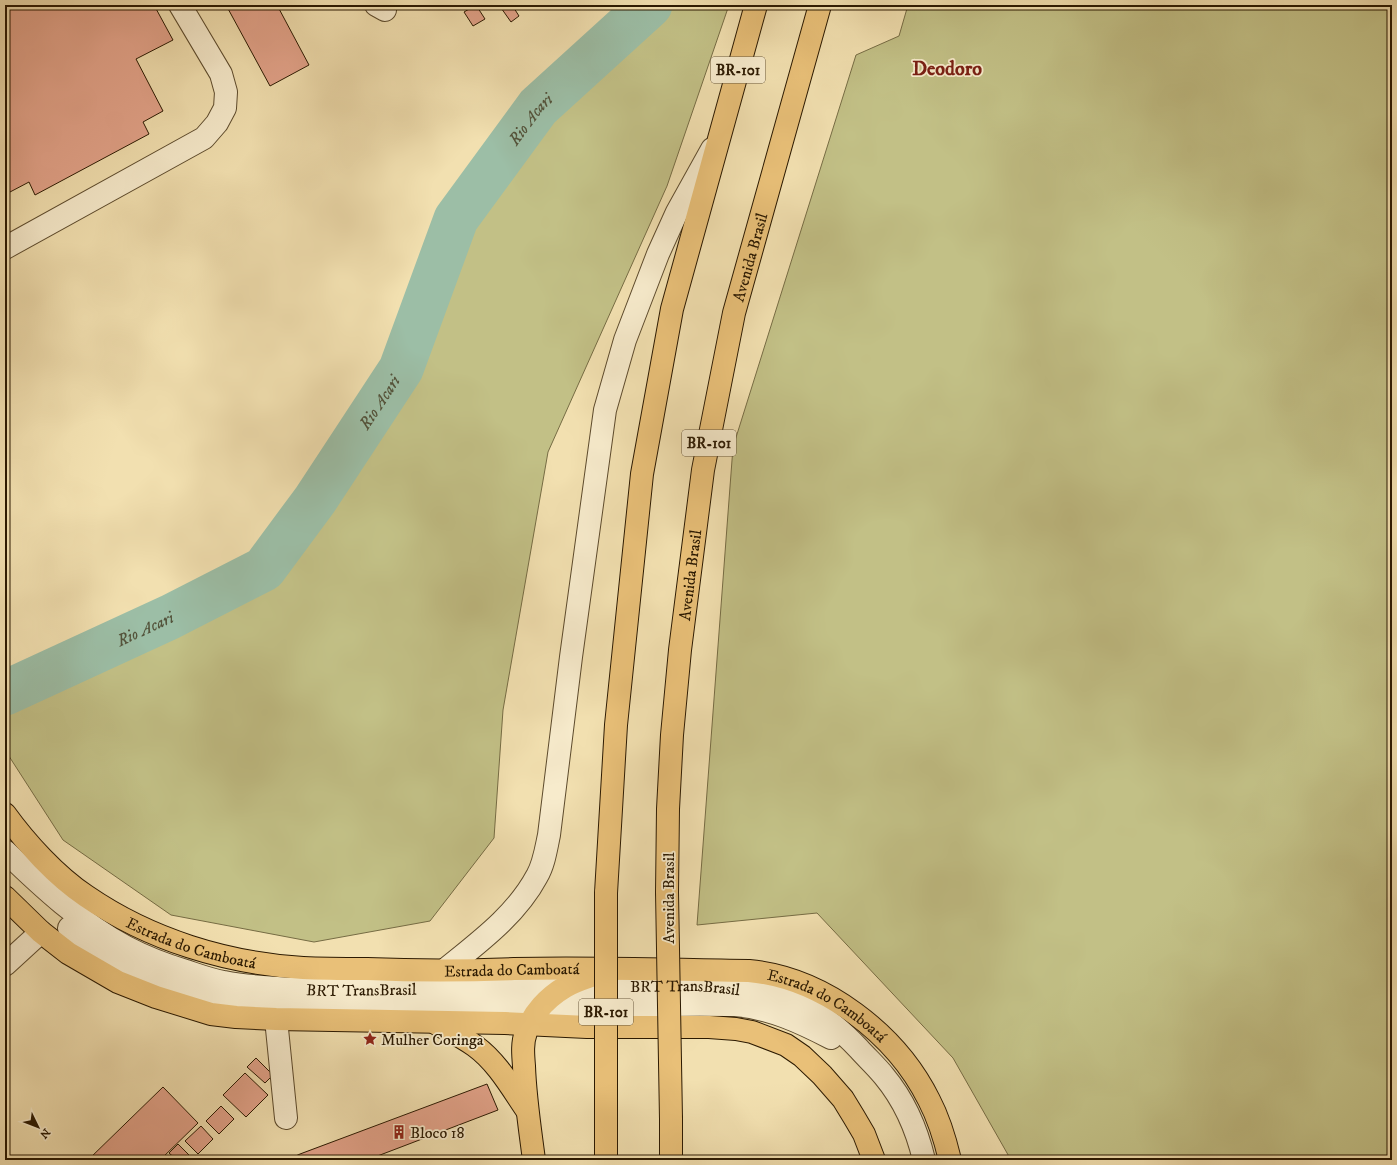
<svg xmlns="http://www.w3.org/2000/svg" width="1397" height="1165" font-family="'IM FELL DW Pica',serif">
<style>
.green{fill:#c2c086;stroke:#766c44}
.lines{fill:none;stroke-linecap:round;stroke-linejoin:round}
.river{stroke:#9cbea6;stroke-width:45}
.building{fill:#e3a38a;stroke:#2b1901}
.minor-casing{stroke:#5d4b2d;stroke-width:24}
.major-casing{stroke:#2b1901;stroke-width:24}
.highway-casing{stroke:#2b1901;stroke-width:24}
.minor{stroke:#f7ebcc;stroke-width:22}
.major{stroke:#e9c078;stroke-width:22}
.highway{stroke:#e9c078;stroke-width:22}
.highway-bridge-casing{stroke:#2b1901;stroke-width:24;stroke-linecap:butt}
.highway-bridge{stroke:#e9c078;stroke-width:22}
.labels{text-anchor:middle;stroke-width:3.5;stroke-linejoin:round;paint-order:stroke}
.shield{fill:#f7ebcc;stroke:#68583e;stroke-width:1}
.shield-label{font-size:15px;font-weight:bold;fill:#2b1901}
.street-label{font-size:16px;fill:#2b1901;stroke:#f7ebcc}
.poi-label{font-size:16px;fill:#2b1901;stroke:#f7ebcc;text-anchor:start}
.water-label{font-size:17px;font-style:italic;fill:#53533b;stroke:#f7ebcc}
.district-label{font-size:20px;font-weight:bold;fill:#7a1f14;stroke:#f7ebcc}
</style>
<rect width="100%" height="100%" fill="#f2e0b0"/>
<filter id="stains"><feTurbulence type="fractalNoise" baseFrequency=".005" numOctaves="4"/><feColorMatrix values="0 0 0 0 .2 0 0 0 0 .09 0 0 0 0 .02 0 0 0 .5 -.17"/></filter>
<radialGradient id="worn" r=".72"><stop offset=".6" stop-color="#630" stop-opacity="0"/><stop offset="1" stop-color="#630" stop-opacity=".3"/></radialGradient>
<path class="green" d="M677,5h52l-62,181 -119,266 -45,258 -9,128 -64,83 -116,21 -143,-27 -108,-75 -58,-90v-45l269,-129 136,-200 59,-152 80,-108 118,-105z
M908,5h484v1155h-381l-58,-102 -136,-145 -120,12 36,-478 123,-392 43,-19z"/>
<g class="lines">
<path class="river" id="s1" d="M5,693l165,-76 94,-48 51,-69 86,-131 55,-150 82,-112 112,-102"/>
</g>
<path class="building" d="M5,5h149l19,35 -37,19 27,52 -20,11 6,12 -114,61 -6,-13 -19,10 -5,-9z
M226,5h51l32,60 -39,21z
M476,5l9,14 -12,7 -9,-14z
M499,5h13l7,11 -8,6z
M256,1058l17,17 -8,8 -18,-16z
M245,1073l23,22 -22,22 -23,-22z
M487,1084l11,26 -131,50h-80l13,-6z
M163,1087l35,36 -38,37h-72z
M221,1106l13,13 -15,15 -13,-13z
M201,1126l12,13 -15,15 -13,-13z
M178,1144l16,16h-17l-8,-7z"/>
<g class="lines">
<defs>
<g id="minor">
<path d="M376,5l9,5"/>
<path d="M5,248l199,-110 13,-15 8,-15 1,-16 -5,-18 -41,-69"/>
<path id="s2" d="M5,851c37,36 76,72 121,96 19,10 40,18 60,24 12,4 25,9 38,11 33,7 67,6 100,8l374,-5c34,3 71,6 104,20 22,10 41,27 57,44 8,9 17,17 25,27 20,24 33,54 40,84"/>
<path d="M69,928c54,43 131,72 199,76 47,3 94,0 141,0 45,0 89,2 134,2 64,0 128,-2 192,-1 35,3 65,17 96,33"/>
<path d="M5,965l36,-33"/>
<path d="M435,978c37,-31 79,-59 102,-102 7,-12 9,-27 12,-41l22,-178 34,-247 20,-70 33,-86 19,-42 35,-63"/>
<path d="M276,1019l10,99"/>
</g>
<g id="major">
<path id="s3" d="M5,814c21,29 51,62 81,82 64,44 140,67 217,72 21,1 42,1 64,1 49,2 98,2 147,0 78,-2 157,1 235,2 75,7 147,63 180,129 10,19 16,39 21,60"/>
<path d="M5,897l36,35 27,21 50,29 38,15 55,17 25,3 40,2 229,4 82,4h122l27,2 16,3 34,13 16,11 20,19 21,24 11,18 10,17 10,26"/>
<path d="M437,1024c13,7 26,13 38,22 22,16 36,41 51,63"/>
<path d="M534,1160c-4,-31 -9,-63 -10,-94 -1,-12 -2,-23 2,-34 7,-19 22,-35 39,-45 10,-6 21,-9 32,-13"/>
</g>
<g id="highway">
<path id="s4" d="M667,892l1,-83 4,-74 8,-85 23,-180 31,-157 86,-308"/>
<path d="M606,893l10,-168 26,-251 30,-165 84,-304"/>
<path d="M606,1160v-29"/>
<path d="M671,1160v-41"/>
</g>
</defs>
<use href="#minor" class="minor-casing"/>
<use href="#major" class="major-casing"/>
<use href="#highway" class="highway-casing"/>
<use href="#minor" class="minor"/>
<use href="#major" class="major"/>
<use href="#highway" class="highway"/>
<defs>
<path id="highway-bridge" d="M667,892l4,227
M606,1131v-238"/>
</defs>
<use href="#highway-bridge" class="highway-bridge-casing"/>
<use href="#highway-bridge" class="highway-bridge"/>
</g>
<defs>
<symbol id="sight-bare" viewBox="-9 -9 18 18"><path d="M0-6L1.8-2.2L6-1.7L2.9 1.2L3.7 5.4L0 3.3L-3.7 5.4L-2.9 1.2L-6-1.7L-1.8-2.2Z" fill="#8f2418" stroke="#f7ebcc" stroke-width="2.5" paint-order="stroke"/></symbol>
<symbol id="building-bare" viewBox="-9 -9 18 18"><path d="M-4-6H4V6H1V3H-1V6H-4ZM-2.5-4.3h1.7v1.8h-1.7ZM.8-4.3h1.7v1.8H.8ZM-2.5-1h1.7V.8h-1.7ZM.8-1h1.7V.8H.8Z" fill="#8f2418" stroke="#f7ebcc" stroke-width="2.5" paint-order="stroke"/></symbol>
</defs>
<g fill-rule="evenodd">
<use href="#sight-bare" x="360" y="1029" width="20" height="20"/>
<use href="#building-bare" x="389" y="1122" width="20" height="20"/>
</g>
<g class="labels">
<g class="shield">
<rect x="711" y="57" width="54" height="26" rx="3"/>
<rect x="682" y="430" width="54" height="26" rx="3"/>
<rect x="579" y="999" width="54" height="26" rx="3"/>
</g>
<g class="shield-label">
<text x="738" y="75">BR-101</text>
<text x="709" y="448">BR-101</text>
<text x="606" y="1017">BR-101</text>
</g>
<g class="street-label">
<text dy="6" stroke="none"><textPath href="#s4" startOffset="642">Avenida Brasil</textPath></text>
<text dy="6" stroke="none"><textPath href="#s4" startOffset="318">Avenida Brasil</textPath></text>
<text transform="translate(668 898) rotate(-90)" y="6">Avenida Brasil</text>
<text dy="6" stroke="none"><textPath href="#s3" startOffset="232">Estrada do Camboatá</textPath></text>
<text dy="6" stroke="none"><textPath href="#s3" startOffset="556">Estrada do Camboatá</textPath></text>
<text dy="6" stroke="none"><textPath href="#s2" startOffset="721">BRT TransBrasil</textPath></text>
<text dy="6" stroke="none"><textPath href="#s2" startOffset="397">BRT TransBrasil</textPath></text>
<text dy="6" stroke="none"><textPath href="#s3" startOffset="880">Estrada do Camboatá</textPath></text>
</g>
<g class="poi-label">
<text x="381" y="1045">Mulher Coringa</text>
<text x="410" y="1138">Bloco 18</text>
</g>
<g class="water-label">
<text dy="6" stroke="none"><textPath href="#s1" startOffset="814">Rio Acari</textPath></text>
<text dy="6" stroke="none"><textPath href="#s1" startOffset="490">Rio Acari</textPath></text>
<text dy="6" stroke="none"><textPath href="#s1" startOffset="154">Rio Acari</textPath></text>
</g>
<g class="district-label">
<text x="947" y="75">Deodoro</text>
</g>
</g>
<rect width="1397" height="1165" fill="none" stroke="#f2e0b0" stroke-width="20"/>
<rect x="6" y="6" width="1385" height="1153" fill="none" stroke="#2b1901" stroke-width="2"/>
<rect x="10" y="10" width="1377" height="1145" fill="none" stroke="#2b1901"/>
<g transform="translate(38 1127) rotate(133)" stroke="#f7ebcc" stroke-width="3" paint-order="stroke">
<path d="M0-3L7 15L0 10L-7 15Z" fill="#2b1901"/>
<text y="-6" font-size="11" font-weight="bold" text-anchor="middle" fill="#2b1901">N</text>
</g>
<rect width="100%" height="100%" filter="url(#stains)"/>
<rect width="100%" height="100%" fill="url(#worn)"/>
</svg>
